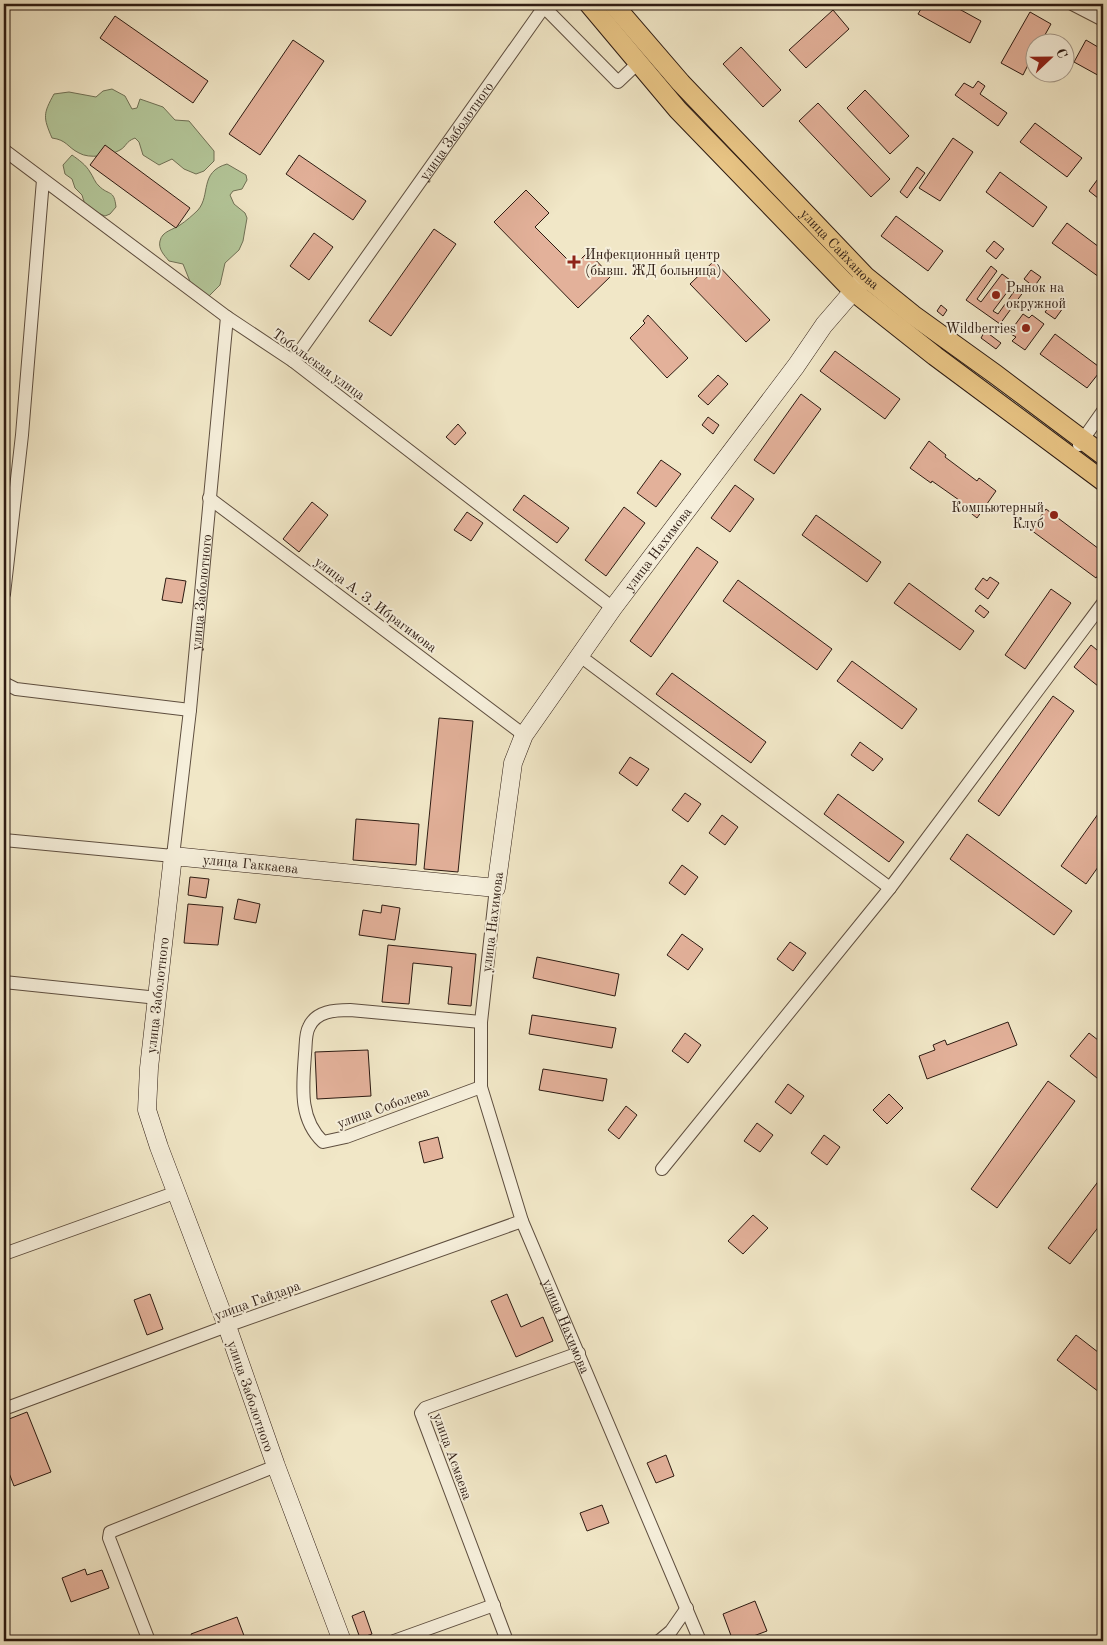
<svg xmlns="http://www.w3.org/2000/svg" width="1107" height="1645" font-family="'Old Standard TT',serif">
<style>
.green{fill:#b4c79a;stroke:#707156}
.building{fill:#e3b19a;stroke:#2d1b12}
.lines{fill:none;stroke-linecap:round;stroke-linejoin:round}
.street-casing{stroke:#5e4e3f;stroke-width:14}
.secondary-casing{stroke:#2d1b12;stroke-width:19}
.primary-casing{stroke:#2d1b12;stroke-width:21}
.street{stroke:#f6efdb;stroke-width:12}
.secondary{stroke:#f6efdb;stroke-width:18}
.primary{stroke:#e8c484;stroke-width:19}
.poi-dot{fill:#8f2418;stroke:#f6efdb;stroke-width:2}
.labels{text-anchor:middle;stroke-width:4;stroke-linejoin:round;paint-order:stroke}
.street-label{font-size:14px;fill:#2d1b12;stroke:#f6efdb}
.poi-label{font-size:14px;fill:#2d1b12;stroke:#f6efdb;text-anchor:start}
</style>
<rect width="100%" height="100%" fill="#f1e7c7"/>
<filter id="stains"><feTurbulence type="fractalNoise" baseFrequency=".004" numOctaves="4"/><feColorMatrix values="0 0 0 0 .2 0 0 0 0 .09 0 0 0 0 .02 0 0 0 .5 -.17"/></filter>
<radialGradient id="worn" r=".72"><stop offset=".6" stop-color="#630" stop-opacity="0"/><stop offset="1" stop-color="#630" stop-opacity=".3"/></radialGradient>
<path class="green" d="M112,89l13,7 7,13 5,-1 3,-9 23,8 12,13 14,1 25,30v10l-10,10 -8,3 -12,-5 -12,-10 -13,6 -16,-10 -4,-13 -4,-4c-10,4 -8,8 -15,12 -10,6 -31,9 -41,3 -12,-6 -12,-13 -27,-15 -9,-21 -9,-24 2,-44l15,-2 27,5 7,-6z
M72,155c7,5 14,10 18,17 3,4 5,11 9,14 10,10 15,3 17,21l-6,7 -5,2 -19,-8 -4,-13 -7,-7 -3,-9 -7,-5 -2,-9z
M227,164l19,11 1,5 -5,9 -9,2 -3,4 4,9 11,9 2,5 -4,23 -4,9 -14,13 -5,22 -11,11 -14,-2 -12,-30 -14,-3c-5,-6 -11,-12 -9,-20 2,-10 13,-11 20,-16 6,-4 13,-10 18,-15 13,-15 1,-38 29,-46z"/>
<path class="building" d="M924,4h26l31,17 -11,22 -52,-29z
M833,10l16,19 -43,39 -17,-18z
M1030,12l21,12 -10,18h-7v11l-11,22 -22,-12z
M115,16l93,65 -15,22 -93,-65z
M293,40l31,21 -64,94 -31,-21z
M1086,40l17,10v28l-29,-16z
M741,47l40,43 -18,17 -40,-43z
M978,81l7,5 -5,8 27,19 -9,13 -43,-31 9,-12 9,5z
M865,90l44,46 -19,18 -43,-46z
M818,103l72,76 -19,18 -72,-76z
M1035,123l47,35 -15,19 -47,-35z
M953,138l20,14 -33,49 -21,-13z
M105,145l85,63 -14,20 -86,-63z
M299,155l67,46 -13,19 -67,-46z
M917,167l8,6 -18,25 -7,-6z
M1000,172l47,35 -14,20 -47,-35z
M1103,172v30l-14,-11z
M526,190l23,23 -14,14 39,39 14,-14 23,24 -33,32 -84,-86z
M896,216l47,35 -15,20 -47,-35z
M1067,223l36,27v22l-4,5 -47,-34z
M434,229l22,15 -65,92 -22,-15z
M314,233l19,14 -24,33 -19,-14z
M994,241l10,8 -8,10 -10,-8z
M714,261l56,59 -24,22 -56,-58z
M991,266l6,5 -20,28 4,3 21,-28 12,9 -21,28 5,3 20,-28 6,5 -24,33 -34,-24z
M1031,270l10,7 -7,10 -10,-8z
M1053,302l10,6 -8,11 -10,-7z
M941,305l6,5 -4,6 -6,-5z
M1023,314l6,4 3,-3 12,9 -19,26 -13,-9 4,-4 -7,-4z
M648,315l40,43 -21,20 -37,-40 15,-15 -2,-2z
M985,331l16,12 -5,6 -15,-11z
M1055,334l47,35 -15,19 -47,-34z
M835,351l65,48 -15,20 -65,-48z
M718,375l10,9 -20,21 -10,-9z
M801,394l20,15 -47,65 -20,-14z
M708,417l11,8 -6,9 -11,-9z
M458,424l8,9 -11,12 -9,-8z
M929,441l17,14 -1,2 32,24 2,-3 17,13 -19,27 -20,-16 2,-2 -27,-19 -1,2 -21,-15z
M661,460l20,14 -25,33 -19,-14z
M735,485l19,14 -24,33 -19,-14z
M524,495l45,33 -12,15 -44,-33z
M312,502l16,13 -29,37 -16,-13z
M624,507l21,16 -39,53 -21,-16z
M1046,509l57,43v16l-7,10 -65,-48z
M467,512l16,11 -12,18 -17,-11z
M816,515l65,47 -14,20 -65,-47z
M697,547l21,15 -67,95 -21,-16z
M990,577l9,6 -11,16 -13,-10 8,-11 4,3z
M166,578l20,3 -4,22 -20,-3z
M738,580l94,69 -15,21 -94,-69z
M909,583l65,48 -14,19 -66,-47z
M1051,589l20,14 -46,66 -20,-14z
M980,605l9,7 -5,6 -9,-7z
M1091,645l12,10v35l-29,-23z
M852,661l65,48 -15,20 -65,-48z
M672,673l94,69 -15,21 -95,-69z
M1053,696l21,15 -75,105 -21,-15z
M439,718l34,3 -15,151 -34,-3z
M860,742l23,17 -10,12 -22,-16z
M630,757l19,12 -12,17 -18,-13z
M685,793l16,11 -13,18 -16,-12z
M838,794l66,48 -15,20 -65,-48z
M1103,807v53l-17,24 -25,-18z
M722,815l16,12 -13,18 -16,-12z
M356,819l63,5 -3,41 -63,-5z
M967,834l105,77 -18,24 -104,-76z
M682,865l16,12 -13,18 -16,-12z
M190,877l19,2 -3,19 -18,-3z
M238,899l22,5 -4,19 -22,-4z
M188,904l35,3 -5,38 -34,-2z
M382,905l18,3 -5,32 -36,-5 4,-25 18,3z
M682,934l21,15 -15,21 -21,-15z
M790,942l16,11 -13,18 -16,-12z
M388,945l88,9 -5,52 -23,-2 4,-37 -39,-4 -4,41 -27,-2z
M537,957l82,17 -4,22 -82,-18z
M532,1015l84,13 -4,20 -83,-14z
M1008,1022l9,23 -90,34 -8,-23 16,-6 -2,-5 12,-5 2,5z
M685,1033l16,12 -13,18 -16,-12z
M1089,1033l14,11v39l-33,-27z
M368,1050l3,46 -54,3 -2,-47z
M543,1069l64,10 -4,22 -64,-11z
M1048,1081l27,20 -78,107 -26,-19z
M788,1084l16,12 -13,18 -16,-12z
M889,1094l14,14 -16,16 -14,-14z
M626,1106l11,9 -18,24 -11,-9z
M757,1123l16,12 -13,17 -16,-11z
M824,1135l16,12 -13,18 -16,-12z
M438,1137l5,21 -19,5 -5,-21z
M1103,1175v46l-33,43 -22,-16z
M753,1215l15,13 -25,26 -15,-13z
M150,1294l13,35 -16,6 -13,-35z
M507,1294l14,33 22,-10 10,24 -37,16 -25,-56z
M1076,1335l27,21v39l-46,-35z
M27,1412l24,60 -37,14 -10,-26v-39z
M666,1455l8,21 -18,7 -9,-20z
M602,1505l7,18 -22,8 -7,-18z
M85,1569l2,6 15,-5 7,18 -38,14 -9,-24z
M755,1601l12,30 -27,10h-7l-10,-27z
M364,1611l8,23 -12,4 -8,-22z
M237,1617l9,24h-52l-3,-7z
M778,1637l2,4h-13z"/>
<g class="lines">
<defs>
<g id="street">
<path d="M1072,4l31,16"/>
<path d="M4,150l223,167 66,44 320,247"/>
<path id="s1" d="M293,361l251,-354 74,75 20,-19"/>
<path d="M1079,445l24,-34"/>
<path d="M209,498l315,237"/>
<path d="M4,594l18,-159 21,-255"/>
<path d="M580,656l310,232"/>
<path d="M4,683l12,6 174,21"/>
<path id="s2" d="M4,840l169,16 17,-146 37,-393"/>
<path id="s3" d="M496,888l-15,134v65l41,134 178,420"/>
<path d="M4,982l154,16"/>
<path d="M481,1022l-131,-12c-15,0 -34,1 -41,17 -4,7 -3,19 -4,27 -2,31 -7,64 18,88l23,-5 135,-50"/>
<path d="M662,1169l228,-281 213,-285"/>
<path d="M4,1254l173,-62"/>
<path d="M4,1409l223,-83 295,-105"/>
<path d="M149,1641l-40,-103 1,-6 166,-66"/>
<path d="M394,1641l100,-36"/>
<path d="M507,1641l-86,-228 4,-5 154,-55"/>
<path d="M659,1641l12,-10 16,-23"/>
</g>
<g id="secondary">
<path id="s4" d="M342,1641l-66,-175 -49,-140 -68,-179 -12,-37 2,-42 24,-212 323,32 17,-125 11,-28 89,-127 183,-242 28,-41 38,-44"/>
</g>
<g id="primary">
<path d="M589,4l89,106 175,181 82,65 168,125"/>
<path id="s5" d="M613,4l68,79 185,194 47,38 82,59 108,81"/>
</g>
</defs>
<use href="#street" class="street-casing"/>
<use href="#secondary" class="secondary-casing"/>
<use href="#primary" class="primary-casing"/>
<use href="#street" class="street"/>
<use href="#secondary" class="secondary"/>
<use href="#primary" class="primary"/>
</g>
<g class="poi-dot">
<path d="M571.5 254.5h5v5h5v5h-5v5h-5v-5h-5v-5h5z"/>
<circle cx="996" cy="295" r="5"/>
<circle cx="1026" cy="328" r="5"/>
<circle cx="1054" cy="515" r="5"/>
</g>
<g class="labels">
<g class="street-label">
<text dy="5" stroke="none"><textPath href="#s1" startOffset="282">улица Заболотного</textPath></text>
<text dy="5" stroke="none"><textPath href="#s5" startOffset="334">улица Сайханова</textPath></text>
<text transform="translate(319 364) rotate(36)" y="5">Тобольская улица</text>
<text dy="5" stroke="none"><textPath href="#s4" startOffset="1531">улица Нахимова</textPath></text>
<text dy="5" stroke="none"><textPath href="#s2" startOffset="435">улица Заболотного</textPath></text>
<text transform="translate(376 604) rotate(37)" y="5">улица А. З. Ибрагимова</text>
<text dy="5" stroke="none"><textPath href="#s4" startOffset="899">улица Гаккаева</textPath></text>
<text transform="translate(492 922) rotate(-83)" y="5">улица Нахимова</text>
<text dy="5" stroke="none"><textPath href="#s4" startOffset="681">улица Заболотного</textPath></text>
<text transform="translate(383 1107) rotate(-20)" y="5">улица Соболева</text>
<text transform="translate(257 1300) rotate(-20)" y="5">улица Гайдара</text>
<text dy="5" stroke="none"><textPath href="#s3" startOffset="454">улица Нахимова</textPath></text>
<text transform="translate(251 1396) rotate(71)" y="5">улица Заболотного</text>
<text transform="translate(453 1456) rotate(70)" y="5">улица Асмаева</text>
</g>
<g class="poi-label">
<text x="585" y="259">Инфекционный центр<tspan x="585" dy="16">(бывш. ЖД больница)</tspan></text>
<text x="1006" y="292">Рынок на<tspan x="1006" dy="16">окружной</tspan></text>
<text x="1016" y="333" text-anchor="end">Wildberries</text>
<text x="1044" y="512" text-anchor="end">Компьютерный<tspan x="1044" dy="16">Клуб</tspan></text>
</g>
</g>
<rect width="1107" height="1645" fill="none" stroke="#f1e7c7" stroke-width="20"/>
<rect x="5" y="5" width="1097" height="1635" fill="none" stroke="#2d1b12" stroke-width="2.5"/>
<rect x="10" y="10" width="1087" height="1625" fill="none" stroke="#2d1b12"/>
<g transform="translate(1050 58) rotate(68)"><circle r="24" fill="#f6efdb" stroke="#a69a8b"/>
<path d="M0-4L9 19L0 12L-9 19Z" fill="#8f2418"/>
<text y="-8" font-size="14" font-weight="bold" text-anchor="middle" fill="#2d1b12">С</text>
</g>
<rect width="100%" height="100%" filter="url(#stains)"/>
<rect width="100%" height="100%" fill="url(#worn)"/>
</svg>
